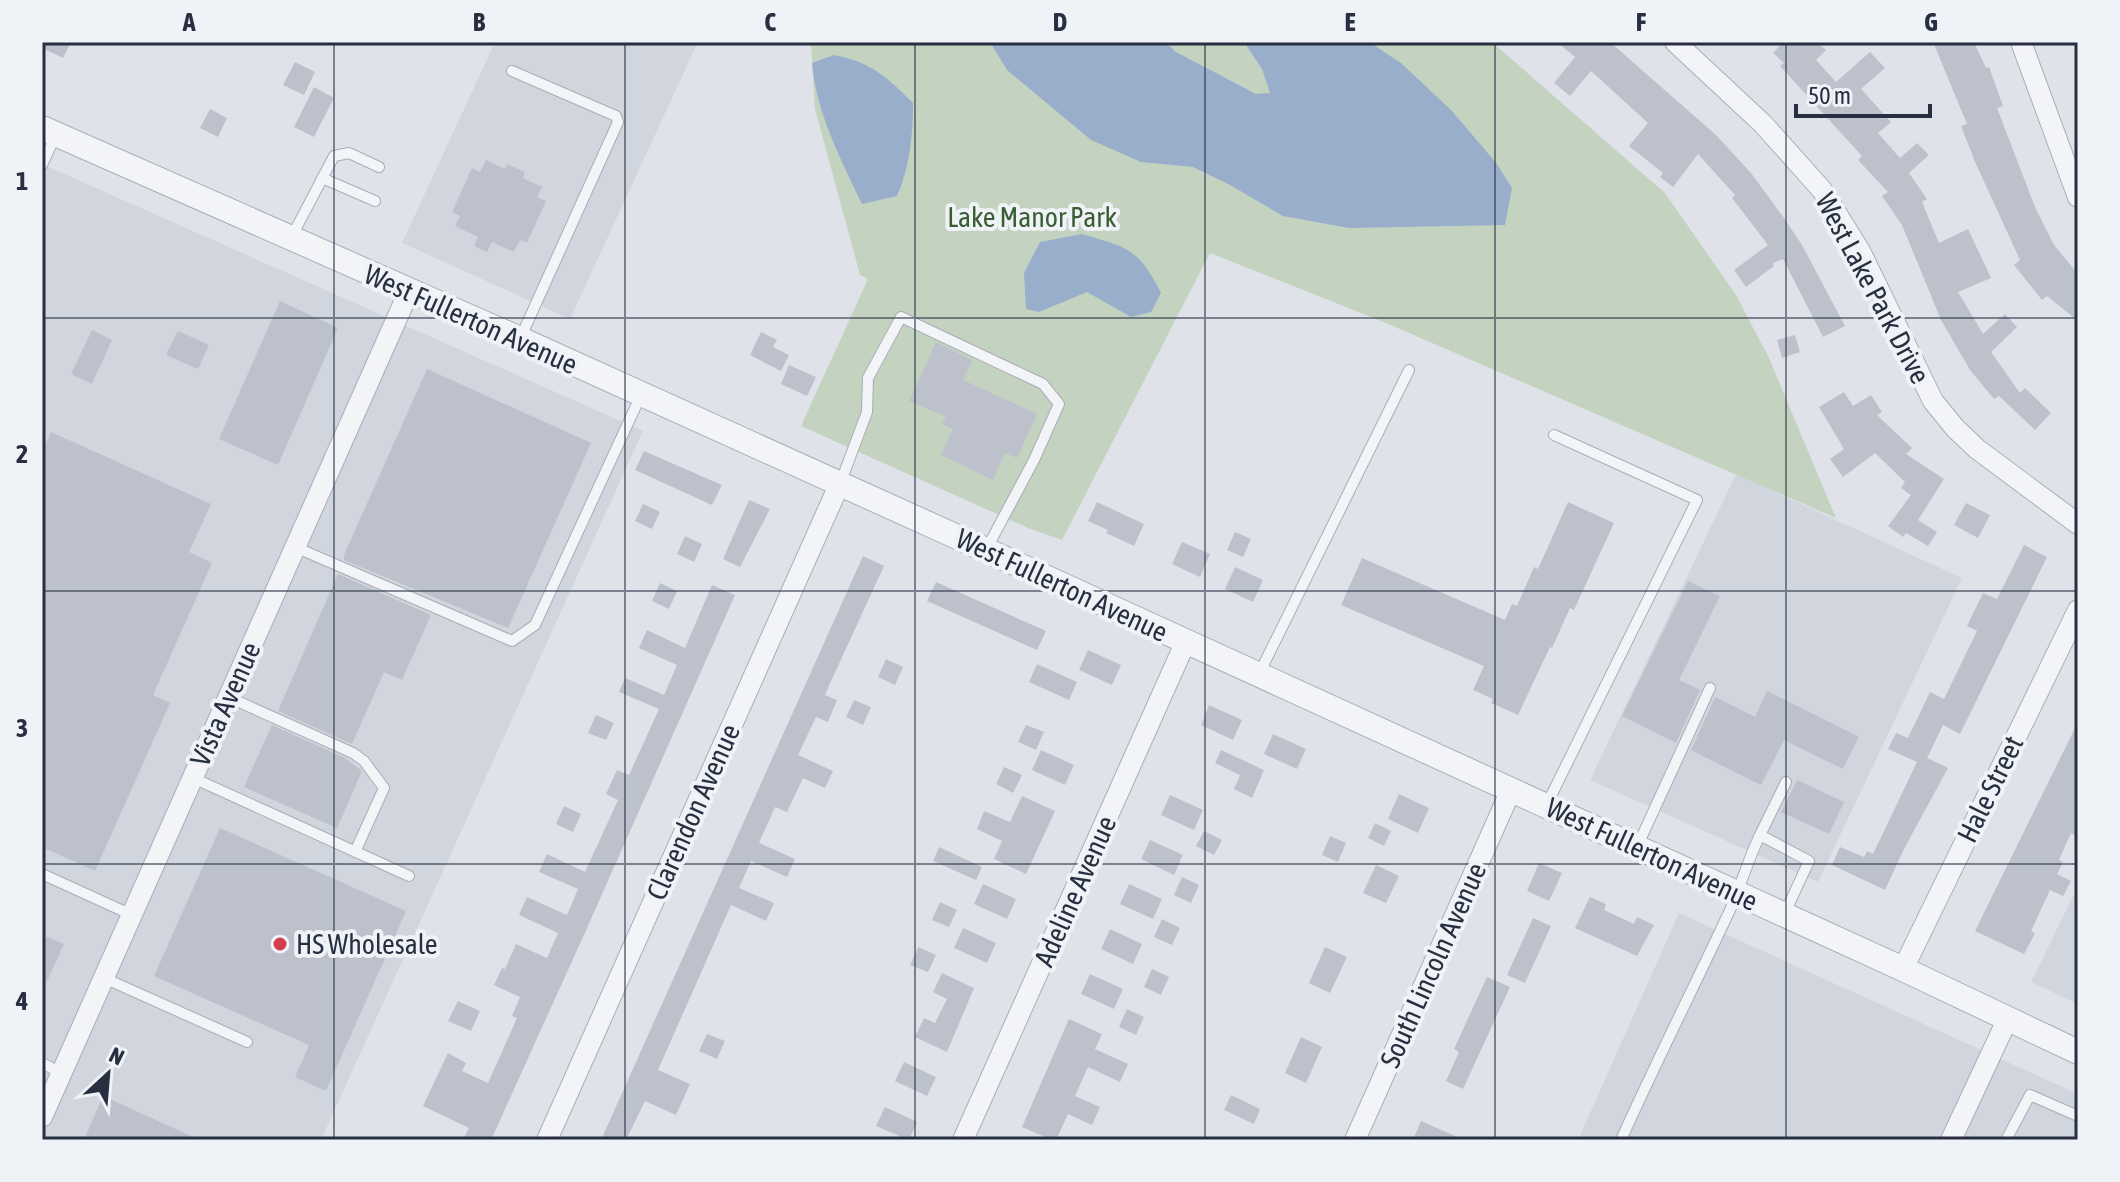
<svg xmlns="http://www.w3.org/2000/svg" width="2120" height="1182" font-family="'Asap Condensed',sans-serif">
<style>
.built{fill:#d1d5de}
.green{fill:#c4d3c0}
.water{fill:#98aecb}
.building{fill:#bcc1cc}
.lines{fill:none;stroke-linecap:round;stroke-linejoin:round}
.service-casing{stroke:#a8adb7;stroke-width:12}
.minor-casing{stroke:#a8adb7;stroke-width:22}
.tertiary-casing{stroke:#a8adb7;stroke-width:26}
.service{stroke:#f2f4f7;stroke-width:10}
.minor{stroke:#f2f4f7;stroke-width:20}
.tertiary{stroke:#f2f4f7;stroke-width:24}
.grid{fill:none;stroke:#272f41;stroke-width:2;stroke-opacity:0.55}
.poi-dot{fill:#d43e4c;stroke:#eff2f7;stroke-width:3}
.labels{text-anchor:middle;stroke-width:8;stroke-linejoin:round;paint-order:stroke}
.park-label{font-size:28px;fill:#395e34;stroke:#eff2f7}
.street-label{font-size:28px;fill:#272f41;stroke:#eff2f7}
.poi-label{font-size:28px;fill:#272f41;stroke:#eff2f7;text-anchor:start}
.neatline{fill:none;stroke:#272f41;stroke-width:3}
.grid-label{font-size:26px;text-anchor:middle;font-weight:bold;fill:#272f41}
</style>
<rect width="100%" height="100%" fill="#dfe3e9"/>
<path class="built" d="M495,42h203l-128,277 -168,-76z
M42,164l601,267 -322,709h-279z
M1736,474l226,104 -144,304 -228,-102z
M2078,886v118l-47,-22z
M1679,913l399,181v46h-500z"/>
<path class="green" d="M811,42h681l173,151 71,102 33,63 67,160 -450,-195 -176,-70 -148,287 -34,-12 -227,-102 67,-147 -8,-4 -45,-166z"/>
<path class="water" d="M990,42h175l11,10 80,42 14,-1 -8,-24 -18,-27h125l32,21 51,48 45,53 15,24 -7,37 -156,3 -66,-12 -53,-31 -37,-18 -52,-5 -50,-22 -84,-70z
M834,55c37,7 53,22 79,48 0,31 -3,64 -16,93l-35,8c-21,-44 -46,-92 -50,-141z
M1082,234c47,14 56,14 79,59l-10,19 -20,5 -44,-25 -48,20 -13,-3 -2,-36 16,-31z"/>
<path class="building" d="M42,42h29l-8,16 -21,-10z
M1557,42h53l106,93 35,38 33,45 18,27 43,81 -22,11 -40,-78 -10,4 1,3 -28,21 -12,-17 34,-25 -36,-47 3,-3 -37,-41 -25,33 -13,-10 3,-4 -34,-27 19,-23 -57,-52 -21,25 -16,-13 21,-26z
M1783,42h34l9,8 -10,10 20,22 34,-30 15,16 -24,21 30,33 -13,11 22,25 17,-15 12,12 -20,18 18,26 -5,3 17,41 29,-14 23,49 -33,14 25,42 22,-20 12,13 -26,25 29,41 5,-5 26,25 -16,17 -36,-34 -5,3 -24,-29 -29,-50 -39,-95 -20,-29 6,-4 -30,-32 4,-4 -82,-90 4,-3 -11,-10z
M1933,42h41l12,26 3,-1 14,39 -6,2 38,99 19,38 24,29v47l-31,-25 -5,4 -28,-35 6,-5 -44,-96 -15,-38 6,-2z
M295,62l20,10 -11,23 -21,-10z
M314,87l20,11 -20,39 -20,-10z
M210,109l17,9 -9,19 -18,-9z
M486,160l19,9 2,-5 18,8 -2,6 19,9 -5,10 9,4 -19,42 -7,-3 -6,12 -22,-10 -5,10 -13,-6 4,-9 -23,-11 5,-10 -8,-4 20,-44 8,4z
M280,301l58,27 -60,137 -59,-26z
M92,330l20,10 -20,44 -21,-10z
M178,331l31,14 -11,24 -32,-14z
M761,332l16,8 -4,7 16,8 -8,16 -31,-16z
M1795,335l5,17 -18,6 -5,-18z
M936,342l36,18 -9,20 74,34 -20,44 -12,-5 -12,27 -52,-25 12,-26 -11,-5 4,-7 -37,-16z
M789,365l27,12 -9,19 -26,-12z
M427,369l164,74 -83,185 -164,-68v-5z
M1844,392l9,14 18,-11 11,17 -5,3 35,33 -6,6 38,25 -26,41 19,12 -9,14 -22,-13 -3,4 -15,-11 23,-31 -10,-7 4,-6 -30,-29 -32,24 -13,-18 14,-10 -25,-42z
M51,432l160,72 -22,48 23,11 -59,132 17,8 -75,168 -53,-24v-395z
M644,451l78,34 -10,20 -77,-35z
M749,500l21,9 -30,58 -17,-8z
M1097,502l47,22 -10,22 -28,-13 2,-3 -20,-9z
M1568,502l46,21 -40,87 -4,-2 -18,40 -2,-1 -32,68 -27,-12 2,-4 -20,-9 11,-24 -143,-61 21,-47 143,62 7,-16 5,2 17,-39 4,2z
M1966,503l24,12 -12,23 -24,-13z
M643,504l17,8 -8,17 -17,-8z
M1235,532l16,7 -8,18 -16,-7z
M685,536l17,8 -8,18 -17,-8z
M1182,542l28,12 -10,23 -28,-13z
M2024,545l23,12 -87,177 -17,-9 -16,33 21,10 -44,81 -19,41 -53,-25 8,-18 24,10 3,-6 6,3 44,-92 -29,-13 8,-16 12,5 22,-46 14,7 33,-68 -10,-5 16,-33 14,6z
M863,556l21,10 -57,124 -2,5 12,5 -9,22 -12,-5 -18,38 35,16 -8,17 -22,-10 -16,34 -12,-5 -16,36 36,16 -8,18 -36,-16 -12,27 35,15 -8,18 -35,-16 -73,165 32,14 -14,31 -31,-14 -19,39h-25z
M1235,567l28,13 -10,22 -28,-13z
M338,574l93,41 -29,65 -18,-8 -32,72 -74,-33z
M1688,581l32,15 -41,84 21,10 -24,53 -54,-27z
M936,582l110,49 -9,19 -110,-49z
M660,583l17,8 -8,18 -17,-8z
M712,585l23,10 -152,342 -92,203h-28l6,-12 -46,-22 25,-53 18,10 -4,8 26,12 29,-65 -5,-2 8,-19 -26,-12 8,-17 3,1 11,-25 31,14 11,-25 -39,-18 8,-18 40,18 11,-26 -39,-17 8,-18 38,18 33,-72 -12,-6 11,-24 12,5 30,-66 -40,-17 6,-14 39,17 13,-30 -38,-17 8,-18 38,18z
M1088,650l33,15 -9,20 -33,-15z
M886,659l17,8 -8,18 -17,-8z
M1037,664l40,18 -8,18 -40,-18z
M1767,691l92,46 -16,32 -59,-29 -23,45 -70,-35 24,-53 40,20z
M854,700l17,7 -8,18 -17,-8z
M1209,705l33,15 -9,20 -32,-15z
M596,715l18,8 -8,17 -18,-7z
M2078,722v115l-7,-4 -12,27 4,2 -6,12 14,7 -8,15 -13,-6 -19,41 4,2 -11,21 -49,-23z
M272,725l73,33 17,13 -25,57 -93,-41z
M1026,725l18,7 -8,18 -18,-8z
M1273,734l33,15 -9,20 -33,-15z
M1041,750l33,15 -9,20 -33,-15z
M1221,750l43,20 -12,28 -18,-9 6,-14 -25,-12z
M1004,767l18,8 -9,18 -17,-9z
M1797,780l47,22 -15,32 -48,-22z
M1399,794l30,14 -11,25 -30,-14z
M1170,795l33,15 -9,20 -33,-15z
M1022,796l33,15 -29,63 -32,-15 8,-18 -25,-12 7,-18 26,11z
M564,806l17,8 -8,18 -17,-8z
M1375,823l16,8 -7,15 -16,-8z
M220,828l186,83 -80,180 -31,-14 14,-32 -155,-69z
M1204,831l18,9 -8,15 -18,-9z
M1330,836l16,7 -8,19 -16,-7z
M1150,840l33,15 -9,20 -33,-16z
M939,847l43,20 -6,13 -43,-19z
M1539,863l23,10 -13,28 -22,-10z
M1376,865l23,11 -13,27 -23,-10z
M1182,877l17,8 -8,18 -17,-8z
M983,884l33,15 -9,20 -33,-15z
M1129,884l33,15 -9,20 -33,-15z
M1590,897l16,7 -2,6 30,14 3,-7 17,8 -17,31 -62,-28z
M940,902l17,8 -8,17 -17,-7z
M1533,918l18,8 -26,57 -18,-8z
M1162,919l18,9 -8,17 -18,-8z
M963,928l33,15 -9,20 -33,-15z
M1110,929l32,15 -9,20 -32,-15z
M42,935l22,9 -22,48z
M918,947l18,8 -8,17 -18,-7z
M1325,947l22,10 -17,36 -21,-10z
M1152,969l17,8 -8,18 -17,-8z
M942,973l32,15 -27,64 -32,-15 9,-19 11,5 12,-24 -14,-7z
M1090,974l33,15 -9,20 -33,-15z
M1487,977l23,10 -47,102 -17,-8 13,-29 -5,-3z
M458,1001l22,10 -9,20 -23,-10z
M1127,1009l17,8 -8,18 -17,-8z
M1069,1019l33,15 -7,15 33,15 -8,18 -32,-15 -13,29 25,11 -8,18 -24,-11 -12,26h-4l-30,-13z
M707,1034l18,7 -8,18 -18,-8z
M1301,1037l21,10 -16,36 -21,-10z
M904,1062l32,15 -9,19 -32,-15z
M1231,1095l29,14 -6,15 -30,-14z
M103,1096l97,44h-116z
M885,1107l32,15 -8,18 -33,-14z
M1421,1121l43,19h-51z"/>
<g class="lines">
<defs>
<path id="service" d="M512,71l104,45 2,6 -98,217
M42,165l14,-30
M322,178l53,23
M291,238l43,-82 15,-3 30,14
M840,484l27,-72 1,-34 33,-61 142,67 16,20 -25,56 -48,90
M295,547l217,94 23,-16 106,-230
M1259,674l150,-304
M228,697l125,56 11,8 20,27 -29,64
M193,778l216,98
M1547,804l150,-304 -143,-65
M1760,835l26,-53
M1637,847l73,-159
M42,874l90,41
M104,978l143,64
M42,1063l19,10
M1621,1140c35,-78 73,-153 109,-230 11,-25 18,-50 30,-75l49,26 -25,54
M2006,1140l24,-45 48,21"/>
<path id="minor" d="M1675,42l88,82 59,66 38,61 73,150 22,27 22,21 101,75
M2021,42l57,155
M1903,969l175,-359
M42,1117l367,-826
M547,1140l292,-655
M963,1140l223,-499
M1355,1140l156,-350
M1951,1140l57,-122"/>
<path id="tertiary" d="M42,128l478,211 466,211 917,419 175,83"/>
</defs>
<use href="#service" class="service-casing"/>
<use href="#minor" class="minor-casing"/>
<use href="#tertiary" class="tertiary-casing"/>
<use href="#service" class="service"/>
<use href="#minor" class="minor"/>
<use href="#tertiary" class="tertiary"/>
</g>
<path class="grid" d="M334,42v1098M625,42v1098M915,42v1098M1205,42v1098M1495,42v1098M1786,42v1098M42,318h2036M42,591h2036M42,864h2036"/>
<circle class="poi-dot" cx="280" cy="944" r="8"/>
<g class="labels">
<g class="park-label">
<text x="1032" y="227">Lake Manor Park</text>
</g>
<g class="street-label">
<text transform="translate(1873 288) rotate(62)" y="10">West Lake Park Drive</text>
<text transform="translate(471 319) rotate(24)" y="10">West Fullerton Avenue</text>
<text transform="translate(1062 585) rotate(25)" y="10">West Fullerton Avenue</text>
<text transform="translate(225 704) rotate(-66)" y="10">Vista Avenue</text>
<text transform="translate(1990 789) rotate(-64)" y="10">Hale Street</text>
<text transform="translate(693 812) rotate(-66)" y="10">Clarendon Avenue</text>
<text transform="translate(1652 854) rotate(25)" y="10">West Fullerton Avenue</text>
<text transform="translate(1075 891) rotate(-66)" y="10">Adeline Avenue</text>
<text transform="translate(1433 965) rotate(-66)" y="10">South Lincoln Avenue</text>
</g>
<g class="poi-label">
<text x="296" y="954">HS Wholesale</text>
</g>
</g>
<rect width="2120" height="1182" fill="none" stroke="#eff2f7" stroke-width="88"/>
<g transform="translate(108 1074) rotate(26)" stroke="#eff2f7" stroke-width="6" paint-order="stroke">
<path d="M0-6L14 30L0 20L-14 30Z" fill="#272f41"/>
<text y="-12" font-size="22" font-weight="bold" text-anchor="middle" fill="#272f41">N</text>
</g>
<path d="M1796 104v12h134v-12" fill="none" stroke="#272f41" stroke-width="4"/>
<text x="1808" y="104" font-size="24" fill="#272f41" stroke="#eff2f7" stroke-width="6" paint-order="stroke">50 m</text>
<rect x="44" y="44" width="2032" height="1094" class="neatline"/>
<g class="grid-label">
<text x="189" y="31">A</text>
<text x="479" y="31">B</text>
<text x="770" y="31">C</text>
<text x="1060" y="31">D</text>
<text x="1350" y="31">E</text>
<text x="1641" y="31">F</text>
<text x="1931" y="31">G</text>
<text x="22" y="190">1</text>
<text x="22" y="463">2</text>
<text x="22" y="737">3</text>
<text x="22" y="1010">4</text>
</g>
</svg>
